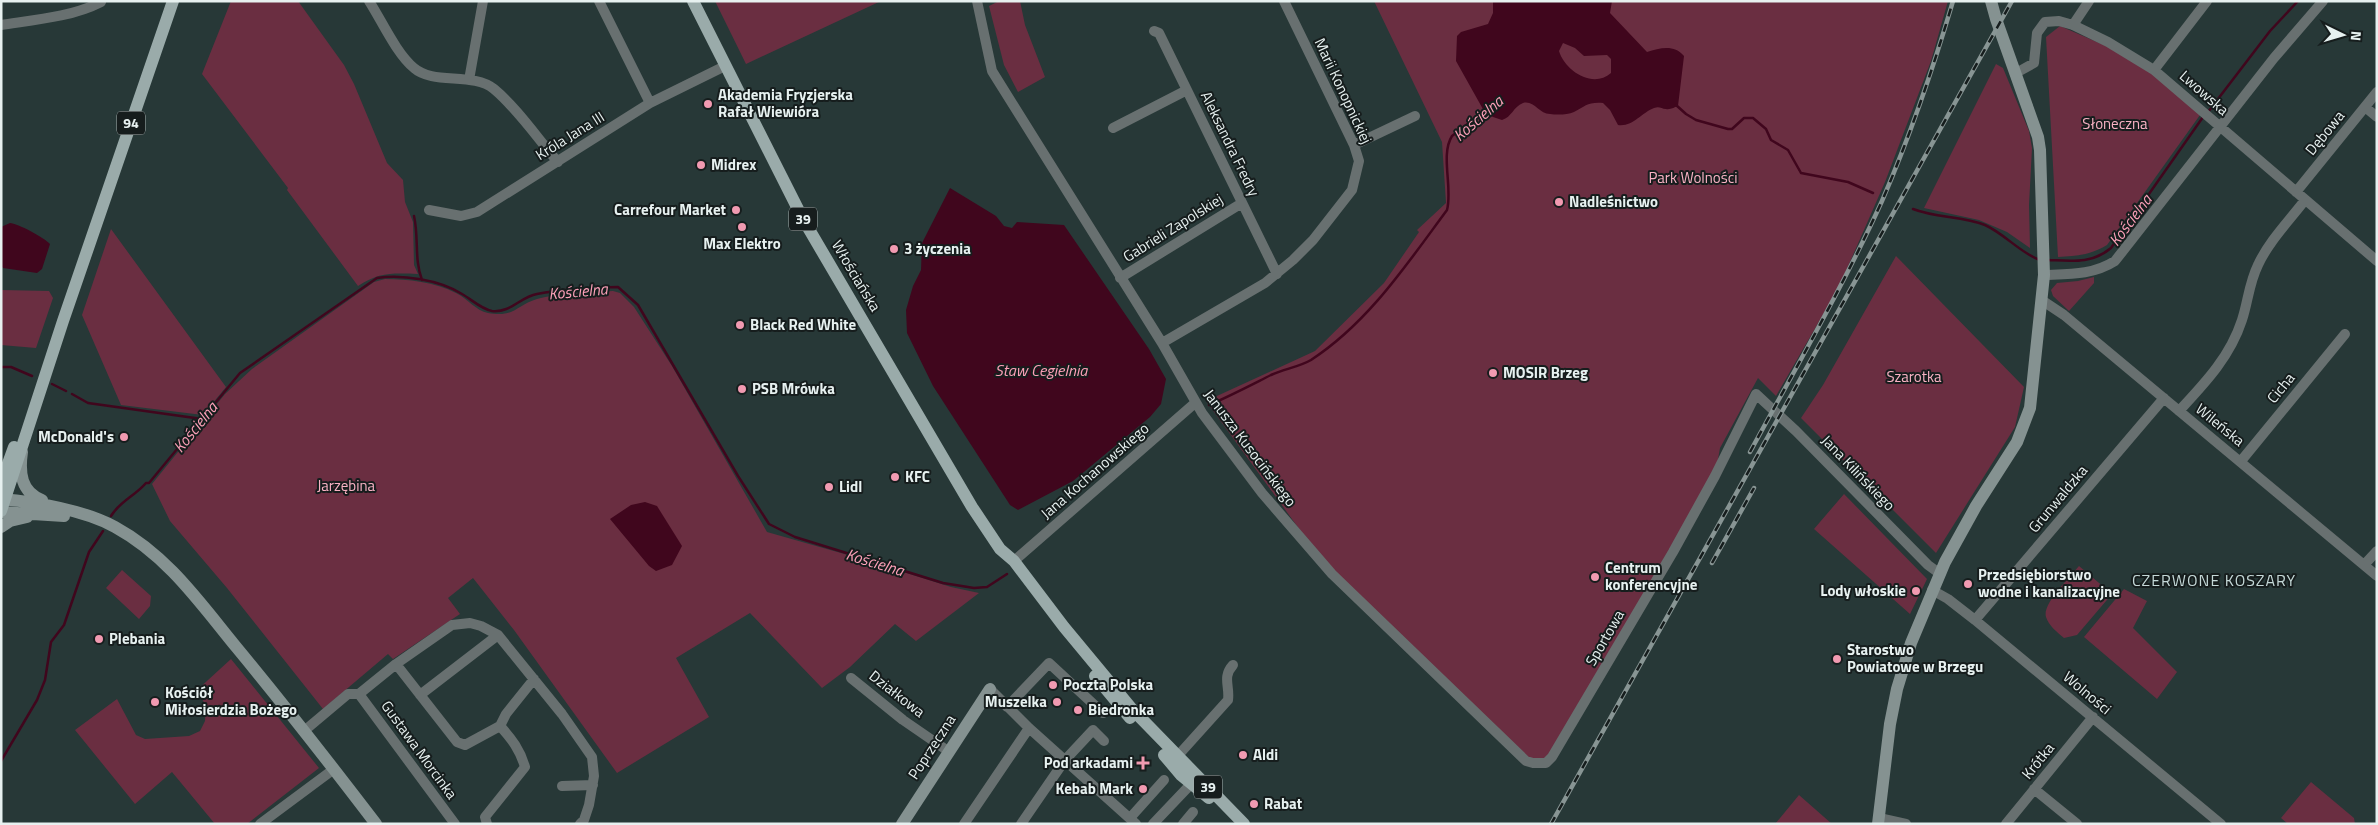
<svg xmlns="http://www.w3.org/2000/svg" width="2378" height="825" font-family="'Titillium Web',sans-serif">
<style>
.green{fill:#6a2e41}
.water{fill:#40061d;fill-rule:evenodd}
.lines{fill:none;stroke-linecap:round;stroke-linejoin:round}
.stream{stroke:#40061d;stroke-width:2.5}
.street{stroke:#687070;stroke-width:10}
.secondary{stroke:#859291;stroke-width:12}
.primary{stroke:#9aabaa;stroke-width:12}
.rail-casing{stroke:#889594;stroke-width:4.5}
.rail{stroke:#161d1d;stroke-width:2.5;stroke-dasharray:8;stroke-linecap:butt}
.poi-dot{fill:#f19ab1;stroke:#161d1d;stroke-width:2}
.labels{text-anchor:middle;stroke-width:4;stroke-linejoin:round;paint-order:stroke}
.shield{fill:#161d1d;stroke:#a8b1b1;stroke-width:1}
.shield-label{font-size:14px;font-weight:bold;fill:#e7f1f0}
.street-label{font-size:15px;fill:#e7f1f0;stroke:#161d1d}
.poi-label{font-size:15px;font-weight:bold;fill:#e7f1f0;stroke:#161d1d;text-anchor:start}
.park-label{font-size:15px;fill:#f9b2c4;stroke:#161d1d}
.water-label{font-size:16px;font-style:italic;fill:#fca0b8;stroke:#161d1d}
.neighbourhood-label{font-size:16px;letter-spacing:1px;fill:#c4d8d7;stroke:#161d1d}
</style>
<rect width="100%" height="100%" fill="#273837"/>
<path class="green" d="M231,1h67l46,64 10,19 33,79 16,17 2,22 8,20 1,43 4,9c-25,-1 -39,-2 -60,12l-71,-96 1,-2 -86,-114z
M715,1h166l-135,63z
M999,1h21l5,24 20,52 -27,15 -14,-27 -15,-59z
M1374,1h574l-17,60 -46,121 -46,105 -63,109 -18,-18 -38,70 -5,28 -169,287h-13l-201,-189 -126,-173 109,-50 69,-68 35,-51 -2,-2 29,-27 -4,-61z
M2060,26l60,26 31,19 49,44 -93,130c-16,10 -31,11 -49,12l-12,-220z
M1996,64l7,4 26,63 3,17 -3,57 1,43 -23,-16 -28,-12 -55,-12z
M111,229l115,158 -23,28 -82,-10 -39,-90z
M1896,256l128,131 -9,40 -79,126 -135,-135 22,-33z
M2094,277v6l-25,28 -16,-15 -2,-6 6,-7 21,-2z
M385,279c23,0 50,3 71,14 11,5 20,18 32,20 27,5 28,-8 49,-14 21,-6 54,-6 76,-8l7,2 14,14 38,59 95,166 95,27 89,28 28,6 -63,48 -21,-17 -45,43 -28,21 -72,-75 -74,45 33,59 -92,56 -103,-143 -41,-52 -25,20 12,16 -67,45 -5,-5 -65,55 -96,-121 -57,-67 -18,-37 73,-90 27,-25 122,-87z
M1,290l48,1 4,7 -17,50 -35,-3z
M1844,494l83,85 -17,35 -96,-85z
M2079,566l33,28 -35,41 -13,3c-7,-6 -15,-12 -18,-21 -4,-13 24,-40 33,-51z
M122,570l29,26 -1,10 -11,13 -33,-31z
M2124,589l23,12 -14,27 44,44 -20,27 -73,-62z
M231,659l88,109 -72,56h-32l-43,-52 -37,32 -60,-74 42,-31 19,36 9,4 44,-3 11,-5 5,-10 1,-16 -10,-14z
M2311,782l43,36 1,6h-67l-7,-6z
M1799,795l33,29h-57z"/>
<path class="water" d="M1493,1h119l-2,12 37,39c13,-4 27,-8 37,4l-6,50c-3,1 -8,4 -12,3 -5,0 -6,-3 -12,-1 -13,5 -21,19 -36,17l-8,-15 -7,-7c-16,-1 -17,3 -29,9 -7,3 -17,3 -24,2 -11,0 -16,-14 -27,-11 -10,4 -11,14 -21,17l-9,-3 -9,-6 -28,-50 1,-25 4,-4 27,-8 5,-11zM1563,43l12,5 9,8 23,-1 4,4v14c-18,16 -46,-2 -52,-22z
M950,188l46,28 8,10 8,2 5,-6 47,3 85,124 17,30 -5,25 -11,13 -77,64 -55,29 -8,-5 -77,-119 -26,-53 -1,-23 7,-24 8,-16 1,-27z
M10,223c7,0 35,15 40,21l-8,25 -5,4 -34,-5 -2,-3v-38z
M645,502l12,4 25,40 -10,19 -16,6 -7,-5 -39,-47 21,-14z"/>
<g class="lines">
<path class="stream" d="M1676,105l10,9 10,6 32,9h4l12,-11h9l13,11 5,11 17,10 13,23 47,9 25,11
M2208,112l62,-81 28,-30
M1913,209c23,9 49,7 72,16 20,9 35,28 55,35
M414,216c5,22 0,43 8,64
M2048,260c24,1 44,4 63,-12l92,-131
M1,367h10l21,9
M52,384l14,7
M72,394l16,9 114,16
M1209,405c21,-9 42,-20 62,-30 13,-6 28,-8 40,-15 57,-37 96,-96 136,-150 6,-22 -7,-55 5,-74l35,-27
M111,516c9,-15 24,-20 35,-33h3l91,-110 137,-95c25,-4 63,2 85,16 9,5 19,15 30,17 19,2 28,-14 45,-17 21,-4 59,-7 81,-7l20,18 100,171 31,48 26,13 148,46 31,5 13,-1 20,-13
M1,761l36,-61 8,-20 6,-38 13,-17 25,-73 14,-21"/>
<path class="street" d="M369,1c13,20 27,52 45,67 19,17 59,4 80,21 23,19 44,50 64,73
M599,1l51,102
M977,1l15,70 170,272 40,70 60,80 70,81 194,187 7,2h13l6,-6 121,-205 42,-76 41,-82 40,37 132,134 11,8
M1,25c33,-5 71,-8 100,-23
M2073,25l16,-24
M1154,31l5,2 118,241
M2154,70l53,-69
M2016,73l18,-10 3,-30 8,-11 14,-1 14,4 35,17 46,28 223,191
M469,80l14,-79
M2365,107l12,10
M1113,128l74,-38
M1354,145l61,-29
M2296,192l81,-100
M429,210l32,6 16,-4 173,-109 75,-37
M2044,275c26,-1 49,0 71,-14l159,-203 49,-57
M1120,278l122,-75
M2043,301l21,14 313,261
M1162,343l103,-60 28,-23 20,-20 39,-50 7,-29 -5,-16 -70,-144
M2179,411c26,-28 51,-54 63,-91 6,-18 7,-37 16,-55 11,-24 31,-44 47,-65
M2241,461l104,-127
M1014,561l181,-158
M2364,565l13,-14
M1932,590l16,9 27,21 246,204
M1975,620l189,-222
M396,664l61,78 8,3 35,-19 6,-12 28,-35
M851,678l52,42 45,31
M990,689l39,39 107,96
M359,694l96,130
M420,695l78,-60
M1007,707l42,-44 54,50
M304,731l44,-37h11l37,-30 56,-39 18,-2 11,3 17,9 64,79 30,43 2,19 -5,29 -5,15 -4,4
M1174,760l54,-60c2,-14 -6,-23 5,-35
M562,786l31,-1
M2034,789l43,35
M1130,818l34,-38
M1879,818l27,6
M260,824l74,-55
M487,824l-2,-7 40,-50c-5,-17 -13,-28 -25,-41
M964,824l65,-96
M1021,824l44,-64 28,-30 11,11
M1153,824l38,-40
M1183,824l10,-12
M2006,824l87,-107"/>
<path class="secondary" d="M22,452c-3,21 -1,40 20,48
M1,499c35,3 83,11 114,28 53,29 85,76 122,121 48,58 94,117 139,176
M1,512l63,4
M1,527l9,-6 17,-4
M902,824l88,-135
M1878,824l12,-100 7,-35 14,-46 34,-81 31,-56 41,-64 13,-34 14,-133 -4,-125 -2,-13 -42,-118 -5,-18"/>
<path class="primary" d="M693,1l110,218 169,288 28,42 14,12 50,66 68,82 112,115
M1,483l13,-36
M1,511l62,-190 110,-320
M1095,676l35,42
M1164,755l17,20 28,23"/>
<defs>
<path id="rail" d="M1750,452c45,-83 93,-165 132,-251 28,-65 51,-132 71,-200
M1712,563l42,-75
M1551,824l461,-823"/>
</defs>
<use href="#rail" class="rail-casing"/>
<use href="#rail" class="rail"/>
</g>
<g class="poi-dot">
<circle cx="708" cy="104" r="5"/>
<circle cx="701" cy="165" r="5"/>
<circle cx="1559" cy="202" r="5"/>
<circle cx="736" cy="210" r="5"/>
<circle cx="742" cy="227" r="5"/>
<circle cx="894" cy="249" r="5"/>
<circle cx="740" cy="325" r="5"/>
<circle cx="1493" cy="373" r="5"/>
<circle cx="742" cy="389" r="5"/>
<circle cx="124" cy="437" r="5"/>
<circle cx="895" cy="477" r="5"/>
<circle cx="829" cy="487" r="5"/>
<circle cx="1595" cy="577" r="5"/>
<circle cx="1968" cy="584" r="5"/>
<circle cx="1916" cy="591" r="5"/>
<circle cx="99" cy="639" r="5"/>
<circle cx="1837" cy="659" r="5"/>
<circle cx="1053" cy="685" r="5"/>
<circle cx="155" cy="702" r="5"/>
<circle cx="1057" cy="702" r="5"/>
<circle cx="1078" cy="710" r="5"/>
<circle cx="1243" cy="755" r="5"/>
<path d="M1140.5 755.5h5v5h5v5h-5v5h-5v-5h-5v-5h5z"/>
<circle cx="1143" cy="789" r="5"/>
<circle cx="1254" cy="804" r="5"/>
</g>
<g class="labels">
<g class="shield">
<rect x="117" y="111.5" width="28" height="23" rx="4"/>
<rect x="789" y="207.5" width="28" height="23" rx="4"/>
<rect x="1194" y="775.5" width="28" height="23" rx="4"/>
</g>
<g class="shield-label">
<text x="131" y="128">94</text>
<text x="803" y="224">39</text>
<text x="1208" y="792">39</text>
</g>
<g class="street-label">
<text transform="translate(1343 91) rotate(65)" y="5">Marii Konopnickiej</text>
<text transform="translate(2204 93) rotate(41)" y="5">Lwowska</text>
<text transform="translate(2325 133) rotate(-51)" y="5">Dębowa</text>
<text transform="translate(570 136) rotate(-32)" y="5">Króla Jana III</text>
<text transform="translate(1230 144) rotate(64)" y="5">Aleksandra Fredry</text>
<text transform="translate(1173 228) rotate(-32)" y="5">Gabrieli Zapolskiej</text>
<text transform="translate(856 276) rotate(59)" y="5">Włościańska</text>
<text transform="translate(2281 388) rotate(-51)" y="5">Cicha</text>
<text transform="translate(2220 425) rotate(39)" y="5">Wileńska</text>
<text transform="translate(1250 448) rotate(53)" y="5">Janusza Kusocińskiego</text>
<text transform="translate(1095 471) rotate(-41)" y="5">Jana Kochanowskiego</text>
<text transform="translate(1858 473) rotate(46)" y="5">Jana Kilińskiego</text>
<text transform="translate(2058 499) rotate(-50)" y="5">Grunwaldzka</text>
<text transform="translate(1605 638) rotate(-60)" y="5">Sportowa</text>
<text transform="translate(2087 693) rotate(40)" y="5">Wolności</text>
<text transform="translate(897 694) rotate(38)" y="5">Działkowa</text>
<text transform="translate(932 747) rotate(-57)" y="5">Poprzeczna</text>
<text transform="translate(419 750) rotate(54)" y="5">Gustawa Morcinka</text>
<text transform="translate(2038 761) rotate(-51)" y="5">Krótka</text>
</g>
<g class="poi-label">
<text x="718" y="100">Akademia Fryzjerska<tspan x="718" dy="17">Rafał Wiewióra</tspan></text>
<text x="711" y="170">Midrex</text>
<text x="1569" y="207">Nadleśnictwo</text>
<text x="726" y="215" text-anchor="end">Carrefour Market</text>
<text x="742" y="249" text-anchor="middle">Max Elektro</text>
<text x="904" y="254">3 życzenia</text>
<text x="750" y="330">Black Red White</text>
<text x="1503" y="378">MOSIR Brzeg</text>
<text x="752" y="394">PSB Mrówka</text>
<text x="114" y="442" text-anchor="end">McDonald's</text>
<text x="905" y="482">KFC</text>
<text x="839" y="492">Lidl</text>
<text x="1605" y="573">Centrum<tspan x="1605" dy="17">konferencyjne</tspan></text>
<text x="1978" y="580">Przedsiębiorstwo<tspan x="1978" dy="17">wodne i kanalizacyjne</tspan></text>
<text x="1906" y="596" text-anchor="end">Lody włoskie</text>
<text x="109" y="644">Plebania</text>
<text x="1847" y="655">Starostwo<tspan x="1847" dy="17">Powiatowe w Brzegu</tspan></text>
<text x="1063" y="690">Poczta Polska</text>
<text x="165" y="698">Kościół<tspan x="165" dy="17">Miłosierdzia Bożego</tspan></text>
<text x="1047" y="707" text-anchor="end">Muszelka</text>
<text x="1088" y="715">Biedronka</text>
<text x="1253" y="760">Aldi</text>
<text x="1133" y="768" text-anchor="end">Pod arkadami</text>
<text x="1133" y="794" text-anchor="end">Kebab Mark</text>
<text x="1264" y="809">Rabat</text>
</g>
<g class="park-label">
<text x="2115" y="129">Słoneczna</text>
<text x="1693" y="183">Park Wolności</text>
<text x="1914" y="382">Szarotka</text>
<text x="346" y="491">Jarzębina</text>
</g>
<g class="water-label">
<text transform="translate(1478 118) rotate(-41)" y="6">Kościelna</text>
<text transform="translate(2130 220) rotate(-53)" y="6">Kościelna</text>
<text transform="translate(578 291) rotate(-5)" y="6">Kościelna</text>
<text x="1041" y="376">Staw Cegielnia</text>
<text transform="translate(195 427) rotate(-51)" y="6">Kościelna</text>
<text transform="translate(875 562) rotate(17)" y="6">Kościelna</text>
</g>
<g class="neighbourhood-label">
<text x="2214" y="586">CZERWONE KOSZARY</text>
</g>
</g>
<rect width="2378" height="825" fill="none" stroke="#e7f1f0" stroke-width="5"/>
<g transform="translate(2343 35) rotate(95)" stroke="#161d1d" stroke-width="4" paint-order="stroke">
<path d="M0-4L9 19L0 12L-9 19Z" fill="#e7f1f0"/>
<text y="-8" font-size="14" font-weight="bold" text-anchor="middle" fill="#e7f1f0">N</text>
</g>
</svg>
